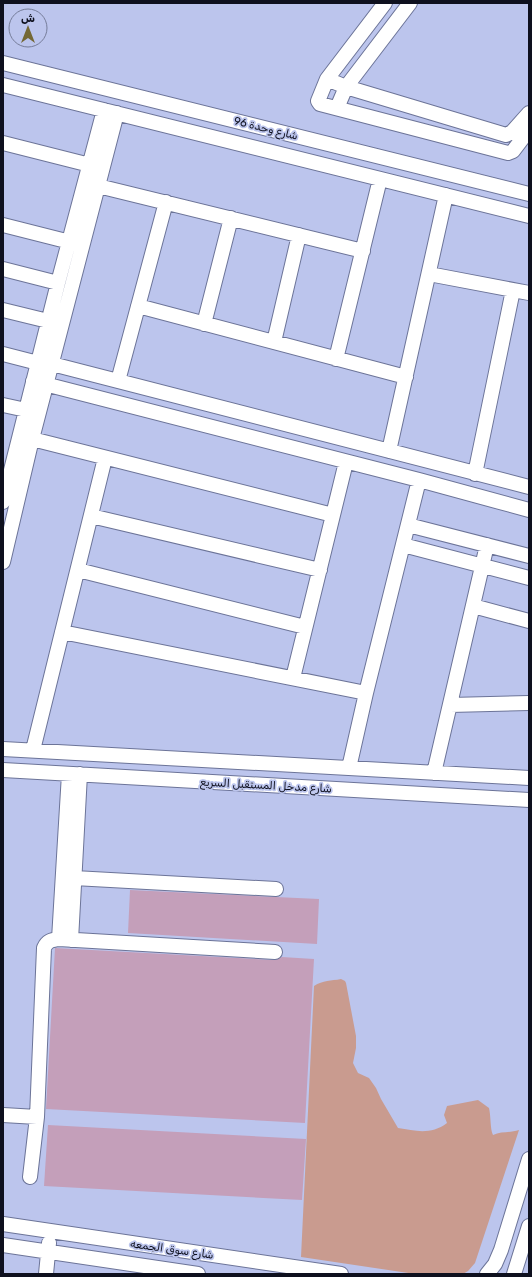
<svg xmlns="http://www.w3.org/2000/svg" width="532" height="1277" font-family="Rubik,'Noto Naskh Arabic',sans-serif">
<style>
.green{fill:#c99b8f}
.building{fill:#c49fba}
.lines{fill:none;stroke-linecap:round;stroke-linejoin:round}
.minor-casing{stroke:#6c7498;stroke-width:16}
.minor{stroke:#fff;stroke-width:14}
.labels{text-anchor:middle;stroke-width:3.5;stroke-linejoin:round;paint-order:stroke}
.street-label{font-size:11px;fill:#0e101e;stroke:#bcc5ed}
</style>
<rect width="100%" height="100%" fill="#bcc5ed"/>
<path class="green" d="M341,979l4,2 1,2 10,53v12l-3,15 5,10 11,5 7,10 5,11 17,29c18,3 33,7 49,-5l-3,-8 3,-9 31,-6 11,8c2,8 1,21 4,27 8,-4 17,-2 26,-5l-44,133 -7,8 -5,3h-48l-114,-17 13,-271c9,-6 17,-5 27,-7z"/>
<path class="building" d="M130,890l189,9 -2,45 -189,-11z
M55,948l219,12 8,-3 32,2 -9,164 -259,-14z
M48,1125l258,14 -4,61 -258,-14z"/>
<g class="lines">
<defs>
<path id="minor" d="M385,3l-58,76 -9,22 2,3 188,49 5,-2 16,-21
M3,63l526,131
M327,79l19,8 160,48 6,-3 17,-19
M3,85l526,131
M337,108l9,-21 64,-84
M3,143l87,22
M98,186l265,65
M3,225l75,19
M3,269l55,14
M429,274l100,19
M138,306l268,71
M3,310l45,11
M204,324l27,-106
M274,342l25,-107
M3,354l35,9
M336,359l44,-180
M52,364l477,123
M33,381l386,99 110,30
M118,381l48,-179
M3,405l23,5
M32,439l301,76
M389,451l57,-256
M475,474l38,-184
M3,502l55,-219 46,-173
M91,516l229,54
M408,525l121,31
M403,545l126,33
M3,562l29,-123 85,-326
M78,570l227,57
M473,606l56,15
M62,632l304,61
M293,678l53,-216
M450,705l79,-2
M3,749l526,29
M33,750l72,-292
M349,768l17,-75 53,-213
M3,770l526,30
M434,773l53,-228
M74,878l202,11
M59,939l10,-165
M71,940l9,-166
M3,1115l34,2
M30,1177l7,-60 7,-169c3,-7 7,-8 15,-9l216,13
M3,1224l338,50
M3,1245l195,29
M46,1274l3,-31
M487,1274l8,-10 6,-14 28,-91
M514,1274l15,-48"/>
</defs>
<use href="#minor" class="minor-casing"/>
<use href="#minor" class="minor"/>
</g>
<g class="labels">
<g class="street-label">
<text transform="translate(266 128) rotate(14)" y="4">شارع وحدة 96</text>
<text transform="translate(266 785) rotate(3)" y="4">شارع مدخل المستقبل السريع</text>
<text transform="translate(172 1249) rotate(8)" y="4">شارع سوق الجمعه</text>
</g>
</g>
<rect width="532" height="1277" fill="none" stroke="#0e101e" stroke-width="8"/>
<g transform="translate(28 28)"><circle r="19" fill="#bcc5ed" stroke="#767d9a"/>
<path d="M0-3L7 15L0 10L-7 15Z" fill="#746835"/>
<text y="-6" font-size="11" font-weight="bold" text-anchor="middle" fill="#0e101e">ش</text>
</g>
</svg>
